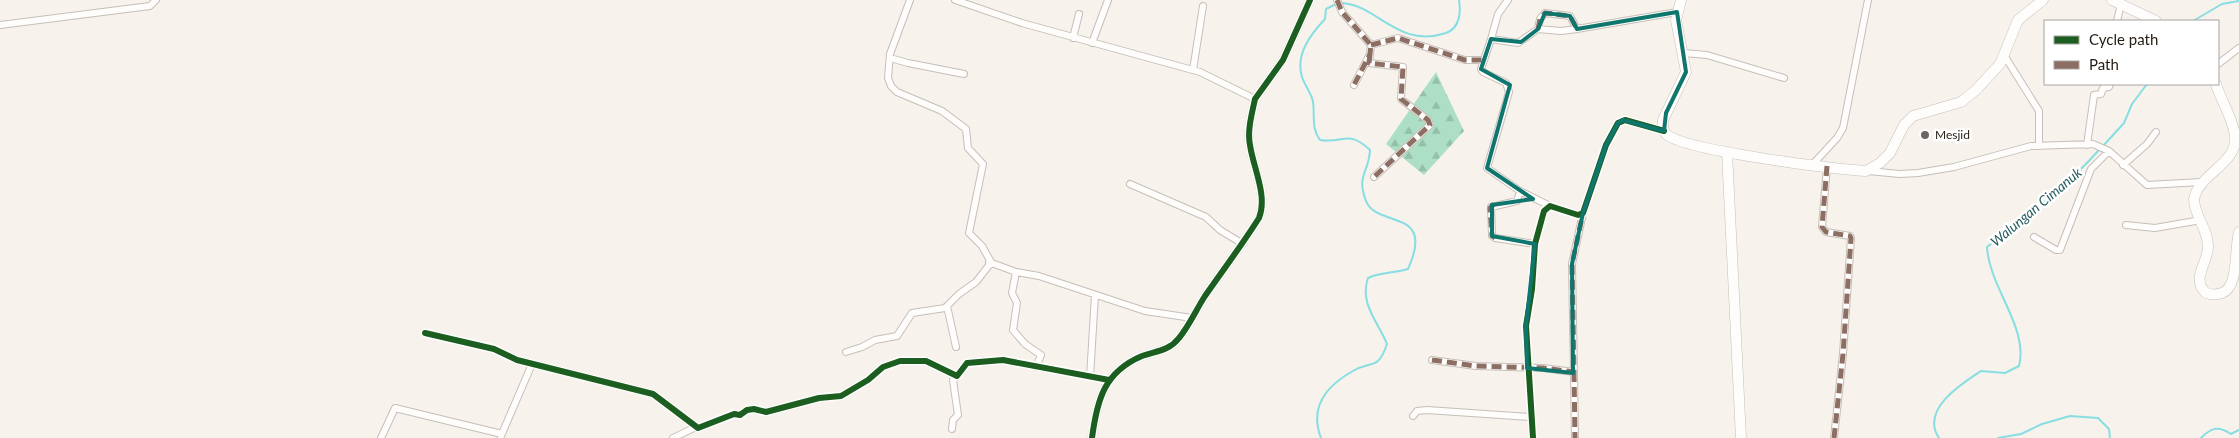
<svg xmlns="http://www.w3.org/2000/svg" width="2239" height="438" font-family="Lato,sans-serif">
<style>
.forest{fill:url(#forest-firs)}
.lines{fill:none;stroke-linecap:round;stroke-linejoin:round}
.stream{stroke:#86dee2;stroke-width:2}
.minor-casing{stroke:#c6bfb8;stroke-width:8}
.tertiary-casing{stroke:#c6bfb8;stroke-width:9}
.primary-casing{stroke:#c6bfb8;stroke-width:11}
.minor{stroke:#fefdfc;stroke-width:6}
.tertiary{stroke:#fefdfc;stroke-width:8}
.primary{stroke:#fefdfc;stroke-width:10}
.quiet{stroke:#8d6e63;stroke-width:5;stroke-dasharray:10 5;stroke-linecap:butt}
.cycleway-casing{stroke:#fff;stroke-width:9}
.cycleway{stroke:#1b5e20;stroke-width:6}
.marked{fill:none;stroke:#0f766e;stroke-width:4;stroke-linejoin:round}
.poi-dot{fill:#6e675f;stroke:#fff;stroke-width:2}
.labels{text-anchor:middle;stroke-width:5;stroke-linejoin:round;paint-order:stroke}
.poi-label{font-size:12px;fill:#251c13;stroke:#fff;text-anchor:start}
.water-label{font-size:14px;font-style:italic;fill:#275c5f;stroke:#fff}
</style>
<defs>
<pattern id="forest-firs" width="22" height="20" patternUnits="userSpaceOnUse" patternTransform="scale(1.25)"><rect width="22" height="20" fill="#acdfc5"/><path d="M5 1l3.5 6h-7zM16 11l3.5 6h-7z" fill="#94bfa8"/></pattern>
</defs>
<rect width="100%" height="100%" fill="#f7f2ec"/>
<path class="forest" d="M1436,72l28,59 -40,44 -38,-31z"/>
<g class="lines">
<path class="stream" d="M1341,3c36,1 56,46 105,30 14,-5 15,-21 13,-33
M2193,21l29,-17 17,-3
M2103,146l21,-23 8,-19 15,-20
M1321,438c-12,-31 5,-52 32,-67 19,-11 25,0 34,-27 -9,-22 -28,-41 -19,-66 13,-6 27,-5 40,-9 28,-62 -31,-40 -42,-68 -10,-26 3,-28 4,-51 -22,-21 -27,-6 -50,-10 -9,-12 -5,-24 -7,-38 -1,-8 -8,-16 -11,-25 -7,-23 9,-43 23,-58l1,-10 10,-5
M1939,438c-19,-28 22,-54 42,-67l24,2 14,-7c10,-38 -30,-79 -32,-119 39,-29 80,-61 112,-97
M1998,438l23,-4 21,-10 28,-8 28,2 11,11 1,9
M2201,438c10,-10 17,-13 30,-4l8,-4"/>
<defs>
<path id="minor" d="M910,0l-20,54 -2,24 3,8 6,6 45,19 24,18 2,19 15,16 -14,69 13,13 10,18
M955,0l67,23 178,49 55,27
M1337,0l5,12 29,33 -1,9 -16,31
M2117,21l4,-17
M0,25l150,-19 6,-6
M1538,29l2,-10 5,-6 25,3 7,13
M1073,38l6,-24
M1491,39l7,-25 10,-14
M1092,43l16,-43
M1371,45l27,-7 67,22h18
M1684,53l23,2 77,23
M1370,54l-1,9 34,4 -2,32 27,21 2,5 -56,52
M2004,55l35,56v35
M890,58l18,5 56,11
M2218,64l21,-16
M1193,70l10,-64
M2087,145l7,-50 7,-1 2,-6 6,-1 1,-3
M1813,164l24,-26 6,-10 25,-128
M2123,165l24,-21 9,-12
M1827,166l-5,61 4,5 24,4 1,2 -8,116 -9,84
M1868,171l32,3 18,-1 36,-6 77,-21 62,-2 16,7 38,34 54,-3
M1130,184l76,33 14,13 23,14
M1520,191l-3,10 -26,6 1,29 3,2 40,6
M1550,206l-30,-15 -33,-23 22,-76 -3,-9 -23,-11 -2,-3 10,-30 27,4 20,-14 23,2 16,-2 100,-17
M2126,225l29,3 46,-8
M2034,237l22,13h4l31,-81 18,-18
M989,262l27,10 23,4 106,35 47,7
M1016,272l-4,21 5,10 -4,27 12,14 16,11 -5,12
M947,306l9,41
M425,333l69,16 23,11 136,34 45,34 36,-14 6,1 7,-5 7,-1 12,3 53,-14 22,-2 27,-16 15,-13 17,-6h26l31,15 10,-13 36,-3 106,20
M846,352l16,-5 13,-7 22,-4 15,-23 33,-5 14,-14 17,-12 14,-18
M1432,360l44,6 67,2 31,4 -2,-108 11,-51
M1574,372l1,66
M1090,377l5,-82
M1413,416l4,-5 10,-1 104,7
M952,429l1,-9 5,-5 -5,-35 4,-4
M501,436l31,-72
M381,438l14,-30 107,26
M673,438l23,-11
M1533,438l-7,-112 6,-37 3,-45 9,-33 6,-5 28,9 5,-2 23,-68 12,-22 7,-3 39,11"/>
<path id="tertiary" d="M1092,438c5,-38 12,-66 50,-82 14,-5 27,-5 37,-18 10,-12 17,-28 26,-42 18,-26 37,-51 54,-78 9,-22 -6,-51 -9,-73 -3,-14 2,-32 5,-46l28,-39 27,-60"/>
<path id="primary" d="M1681,0l-5,20 10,52 -23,48c0,5 -1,10 3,14 18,17 170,35 200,37l14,-8 10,-10 14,-28 9,-9 48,-14 15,-12 24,-26 18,-44 25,-20
M2112,0l44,21
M2216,84c5,17 17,34 19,52 3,28 -36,37 -41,63 0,17 15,31 14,49 -1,16 -17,31 -2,45 5,2 10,2 16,0 17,-6 12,-42 17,-61
M1727,152l14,286"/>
</defs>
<use href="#minor" class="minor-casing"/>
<use href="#tertiary" class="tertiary-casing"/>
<use href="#primary" class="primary-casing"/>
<use href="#minor" class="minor"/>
<use href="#tertiary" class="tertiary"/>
<use href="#primary" class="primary"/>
<path class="quiet" d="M1337,0l5,12 29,33 -1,9 -16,31
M1538,29l2,-10 5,-6 25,3 7,13
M1371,45l27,-7 67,22h18
M1370,54l-1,9 34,4 -2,32 27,21 2,5 -56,52
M1827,166l-5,61 4,5 24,4 1,2 -8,116 -9,84
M1494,204l-4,4 2,28 3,2
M1432,360l44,6 67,2 31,4 -2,-108 11,-51
M1574,372l1,66"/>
<defs>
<path id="cycleway" d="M425,333l69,16 23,11 136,34 45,34 36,-14 6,1 7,-5 7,-1 12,3 53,-14 22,-2 27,-16 15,-13 17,-6h26l31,15 10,-13 36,-3 106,20
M1092,438c5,-38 12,-66 50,-82 14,-5 27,-5 37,-18 10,-12 17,-28 26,-42 18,-26 37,-51 54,-78 9,-22 -6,-51 -9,-73 -3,-14 2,-32 5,-46l28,-39 27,-60
M1533,438l-7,-112 6,-37 3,-45 9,-33 6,-5 28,9 5,-2 23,-68 12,-22 7,-3 39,11"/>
</defs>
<use href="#cycleway" class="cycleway-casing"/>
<use href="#cycleway" class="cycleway"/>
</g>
<path class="marked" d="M1677,12l9,60 -20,41 -2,18 -41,-11 -5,3 -12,22 -23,68 -11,51 1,109 -46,-5 -1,-42 9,-82 -43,-8v-31l41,-6 -46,-31 23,-83 -29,-16 10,-30 30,3 17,-13 7,-16 25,3 7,13z"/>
<circle class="poi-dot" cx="1925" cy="135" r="5"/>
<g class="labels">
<g class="poi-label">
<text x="1935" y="139">Mesjid</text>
</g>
<g class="water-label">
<text transform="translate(2036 207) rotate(-40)" y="5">Walungan Cimanuk</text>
</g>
</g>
<rect x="2044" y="20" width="175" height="65" fill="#ffffff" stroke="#a8a4a1"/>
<rect x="2054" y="36" width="25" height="8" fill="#1b5e20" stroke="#a8a4a1"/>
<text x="2089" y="45" font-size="15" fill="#251c13">Cycle path</text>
<rect x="2054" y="61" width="25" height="8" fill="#8d6e63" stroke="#a8a4a1"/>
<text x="2089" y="70" font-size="15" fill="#251c13">Path</text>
</svg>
